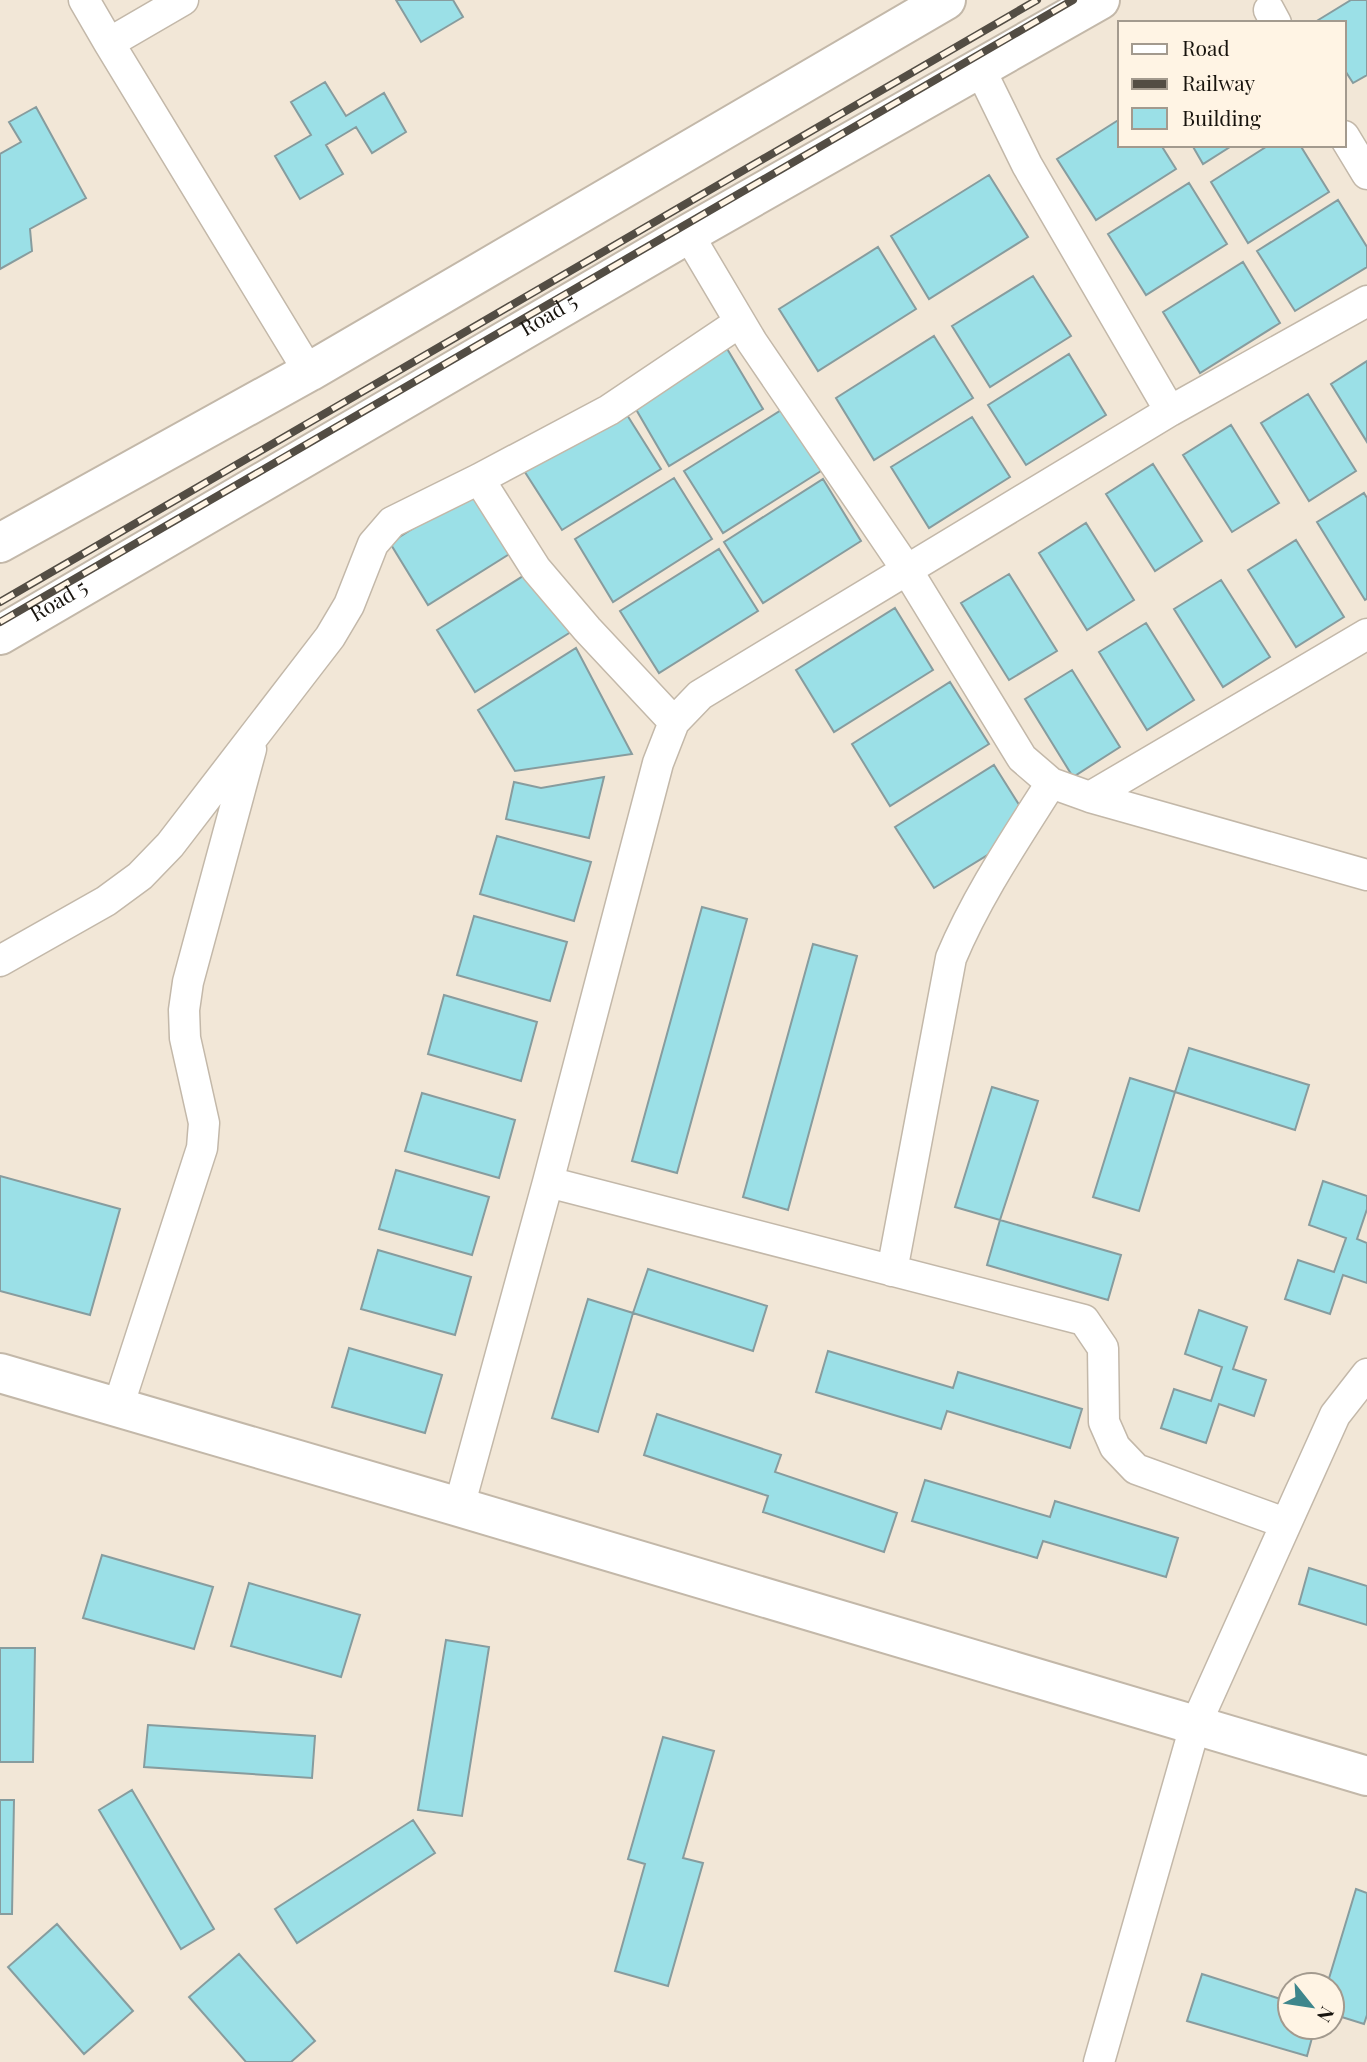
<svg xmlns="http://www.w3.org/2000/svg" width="1367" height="2062" font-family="'Playfair Display',serif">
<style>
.building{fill:#9be0e7;stroke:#879c9e;stroke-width:2}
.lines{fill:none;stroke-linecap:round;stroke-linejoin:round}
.street-casing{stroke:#c3b8a9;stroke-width:33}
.secondary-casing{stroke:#c3b8a9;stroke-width:42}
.street{stroke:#fff;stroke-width:30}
.secondary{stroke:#fff;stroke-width:38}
.rail-casing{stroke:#534d44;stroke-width:8}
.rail{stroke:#fff4e4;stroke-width:5;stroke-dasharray:16;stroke-linecap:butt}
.labels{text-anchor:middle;stroke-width:7;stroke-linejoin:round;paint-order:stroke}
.street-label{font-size:21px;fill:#18140e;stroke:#fff4e4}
</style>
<rect width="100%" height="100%" fill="#f2e7d7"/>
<path class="building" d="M396,0h57l10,17 -42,25z
M1351,0h16v75l-14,8 -9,-14v-46l-29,-1z
M325,82l21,34 38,-23 22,39 -34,21 -16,-26 -30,18 17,29 -43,25 -25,-43 36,-21 -20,-33z
M36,107l50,91 -56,31 2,22 -32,18v-115l21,-12 -12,-20z
M1120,119v26h41l15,24 -80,51 -39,-61z
M1192,145h41l-30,19z
M1269,145h31l29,47 -81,51 -37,-61z
M989,175l39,62 -99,62 -38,-63z
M1189,183l38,61 -81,51 -38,-61z
M1338,200l29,47v20l-72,44 -38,-60z
M878,247l38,62 -98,62 -39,-62z
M1243,262l37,61 -80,50 -37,-61z
M1033,276l38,60 -81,51 -38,-61z
M934,336l39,62 -99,62 -38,-62z
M723,342l40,67 -94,57 -39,-67z
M1069,354l37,61 -80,50 -38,-60z
M1367,361v81l-36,-58z
M1308,394l48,77 -47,30 -48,-78z
M622,407l39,62 -99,61 -39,-61z
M783,409l38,62 -98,62 -39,-62z
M972,417l38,60 -81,51 -38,-61z
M1231,425l48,78 -47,29 -49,-77z
M1153,464l49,77 -47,30 -49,-77z
M674,478l38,61 -99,63 -38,-63z
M823,479l38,62 -98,62 -39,-61z
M488,481l39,62 -99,62 -38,-62z
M1364,493l3,5v101l-2,1 -48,-78z
M1086,523l48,77 -47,30 -48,-77z
M1296,540l48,77 -48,30 -48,-77z
M719,549l39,62 -99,62 -39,-62z
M536,568l38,62 -99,62 -38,-62z
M1009,574l48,77 -48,29 -48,-77z
M1221,580l49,77 -47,30 -49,-78z
M895,608l38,62 -99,62 -38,-62z
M1146,623l48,77 -47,30 -48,-78z
M576,648l56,106 -117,17 -37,-61z
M1072,670l48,77 -47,30 -48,-78z
M950,682l39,62 -99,62 -38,-62z
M994,765l39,62 -99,61 -39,-61z
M604,777l-15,61 -83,-19 8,-37 27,6z
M497,836l94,26 -17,59 -94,-27z
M702,907l45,12 -70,254 -45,-12z
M474,916l93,26 -17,59 -93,-26z
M813,944l44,12 -69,254 -45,-13z
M444,995l93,27 -16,59 -93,-27z
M1189,1048l120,37 -14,45 -120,-38z
M1130,1078l45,14 -36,119 -46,-14z
M992,1087l46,14 -38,119 -45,-13z
M422,1093l93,27 -16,58 -94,-27z
M396,1170l93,27 -17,58 -93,-26z
M0,1176l120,33 -30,106 -90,-24z
M1323,1181l44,15v13l-10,30 10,4v40l-24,-8 -13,39 -45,-15 13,-39 36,12 12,-34 -37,-13z
M1000,1220l121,35 -13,45 -121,-35z
M378,1250l93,27 -16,58 -94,-26z
M648,1269l119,37 -14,45 -120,-38z
M588,1299l45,14 -35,119 -46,-14z
M1199,1310l48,17 -14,42 33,11 -12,36 -35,-12 -13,39 -45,-15 13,-39 37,12 11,-34 -37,-13z
M349,1348l93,27 -17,58 -93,-26z
M828,1351l125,37 5,-16 124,37 -12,39 -123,-37 -6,18 -125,-37z
M657,1414l124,41 -6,17 122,41 -13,39 -121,-40 5,-16 -124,-41z
M925,1480l125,37 5,-16 123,37 -12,39 -123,-36 -6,17 -125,-37z
M102,1555l111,32 -19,62 -111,-31z
M1309,1568l58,18v39l-68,-21z
M249,1583l111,32 -19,62 -110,-31z
M446,1640l43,7 -27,169 -44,-6z
M0,1648h35l-2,114h-33z
M148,1725l167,11 -3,42 -168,-11z
M663,1737l51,14 -31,107 20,5 -35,123 -53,-15 30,-107 -17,-5z
M132,1790l82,139 -33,20 -82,-139z
M0,1800h14l-2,114h-12z
M413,1820l22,33 -138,90 -22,-34z
M1356,1889l11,4v122l-3,9 -32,-10v-29h-5z
M57,1924l76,87 -49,43 -76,-87z
M239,1954l76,87 -24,21h-45l-57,-65z
M1202,1974l88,28v25h25l-8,29 -120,-35z"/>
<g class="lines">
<defs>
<path id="street" d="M84,0l25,43
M183,0l-74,43 200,329
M1269,10l7,13
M980,69l47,96 143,246
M1344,136l23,38
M688,234l64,108 155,228 115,188 29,25 39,14 277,78
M479,479l57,90 51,60 87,93
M1090,797l277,-163
M0,961l106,-60 34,-25 30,-31 160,-208 19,-32 24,-61 19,-22 87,-43 130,-69 131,-88
M548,1182l536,138 19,28 1,74 11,25 21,22 149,54
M892,1271l59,-313c26,-62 64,-118 100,-175
M118,1407l84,-259 2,-25 -19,-85 -1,-28 4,-28 63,-233
M459,1507l89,-325 110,-419 16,-41 26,-27 470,-284 197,-110
M1099,2062l96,-336 140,-311 32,-41"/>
<g id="secondary">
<path d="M0,543l309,-171 637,-372"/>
<path id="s1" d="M0,635l688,-401 412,-234"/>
<path d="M0,1373l459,134 908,269"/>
</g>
</defs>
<use href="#street" class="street-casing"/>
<use href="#secondary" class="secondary-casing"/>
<use href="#street" class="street"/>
<use href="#secondary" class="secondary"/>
<defs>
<path id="rail" d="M0,602l1037,-602
M0,622l1073,-622"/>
</defs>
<use href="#rail" class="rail-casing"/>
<use href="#rail" class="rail"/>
</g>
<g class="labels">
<g class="street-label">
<text dy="7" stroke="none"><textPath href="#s1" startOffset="635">Road 5</textPath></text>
<text dy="7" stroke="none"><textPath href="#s1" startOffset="68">Road 5</textPath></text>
</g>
</g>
<rect x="1118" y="21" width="228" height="126" fill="#fff4e4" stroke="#a39a8e" stroke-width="2"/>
<rect x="1132" y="44" width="35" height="10" fill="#ffffff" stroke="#a39a8e" stroke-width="2"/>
<text x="1182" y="56" font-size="21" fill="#18140e">Road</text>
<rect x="1132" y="79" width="35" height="10" fill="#534d44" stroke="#a39a8e" stroke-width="2"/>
<text x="1182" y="91" font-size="21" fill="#18140e">Railway</text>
<rect x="1132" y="108" width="35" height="21" fill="#9be0e7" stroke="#a39a8e" stroke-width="2"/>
<text x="1182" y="126" font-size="21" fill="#18140e">Building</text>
<g transform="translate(1311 2006) rotate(120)"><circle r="33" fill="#fff4e4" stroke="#a39a8e" stroke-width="2"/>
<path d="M0-5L12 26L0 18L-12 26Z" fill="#3e868c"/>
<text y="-10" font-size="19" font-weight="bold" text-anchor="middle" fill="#18140e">N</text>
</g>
</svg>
